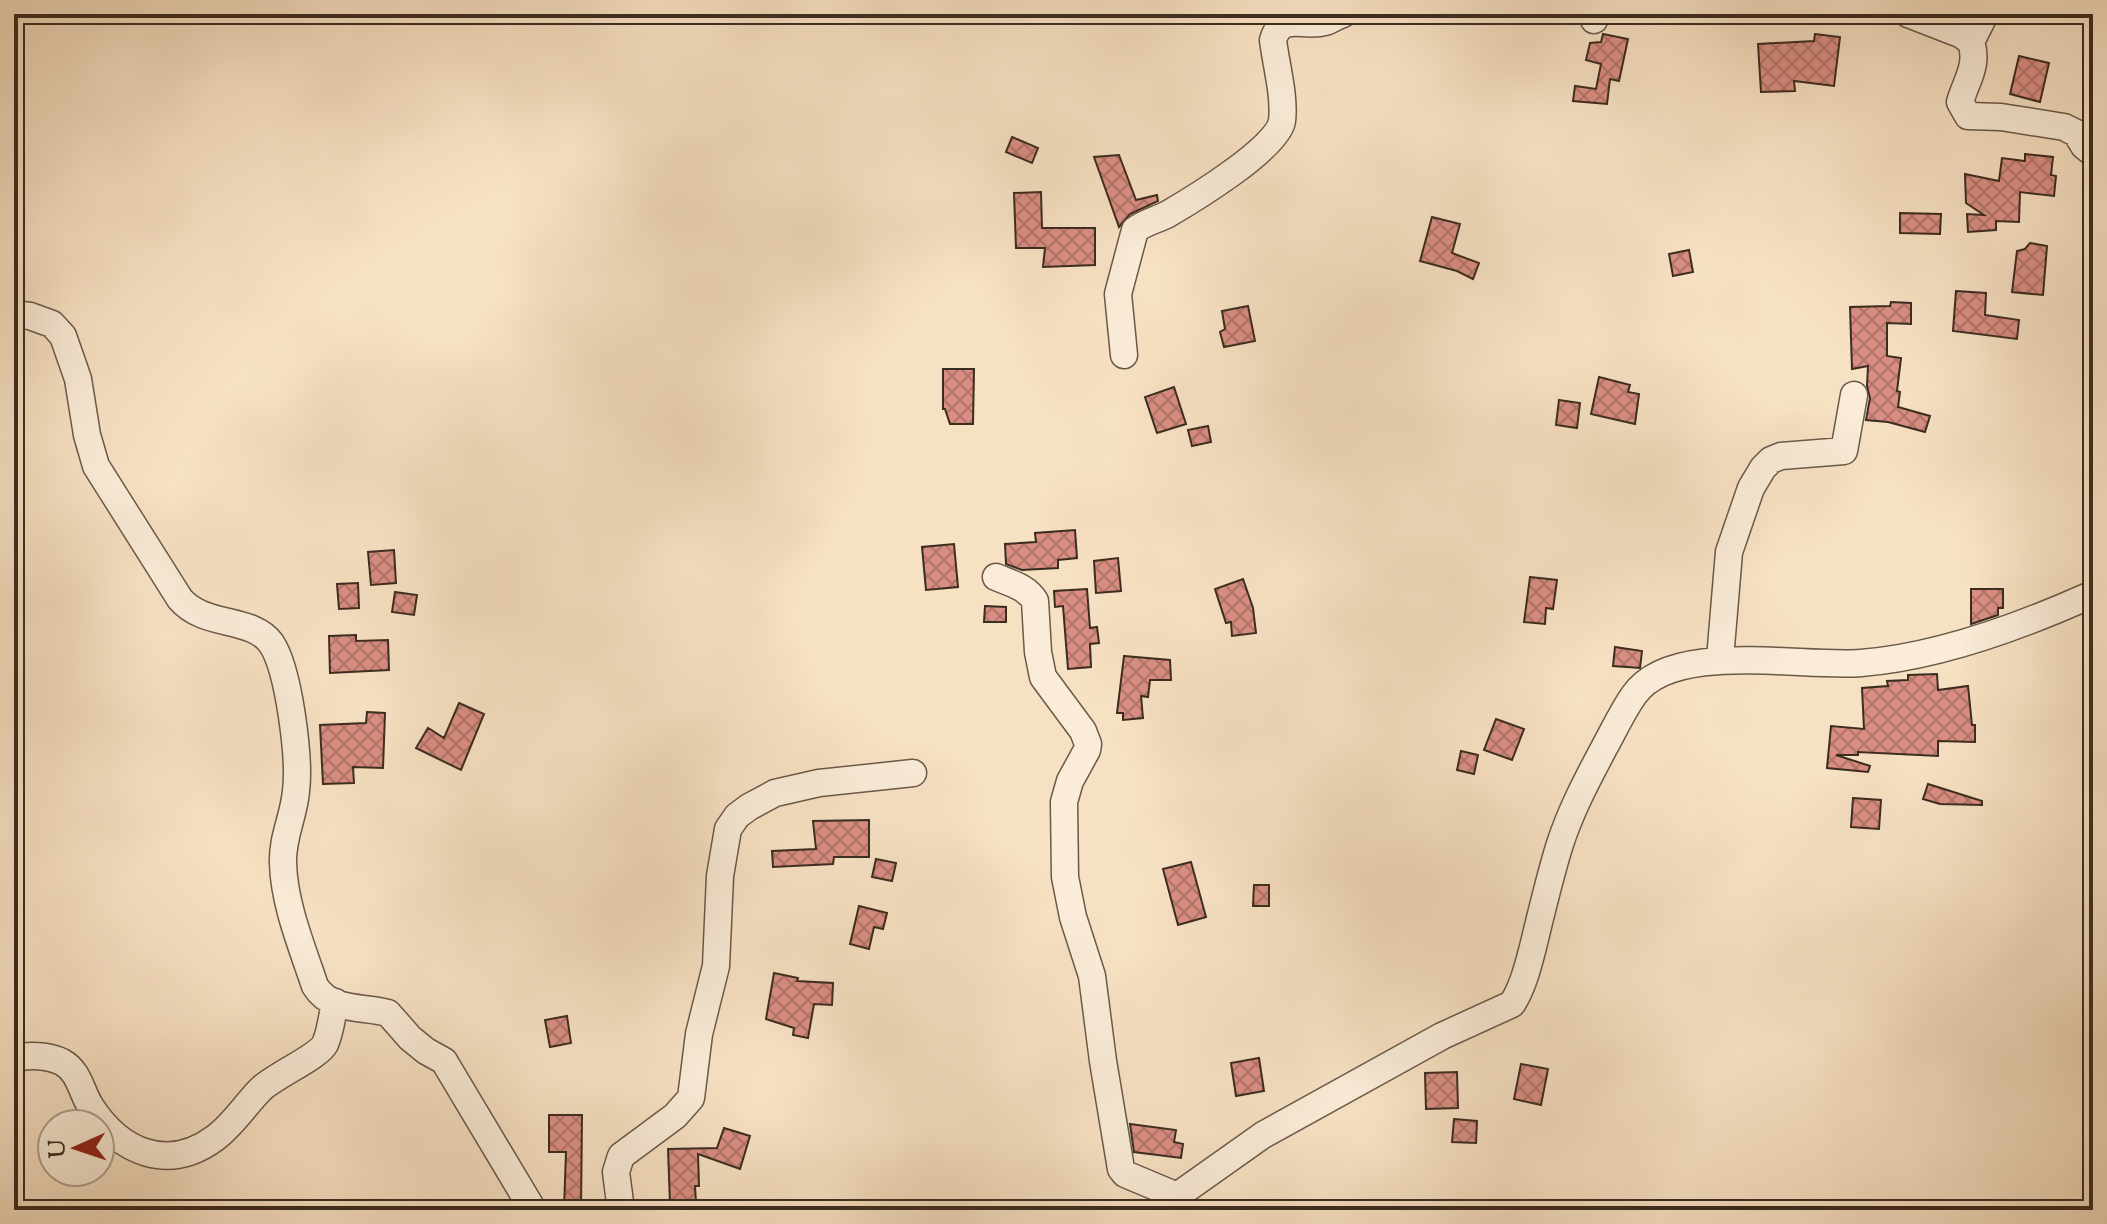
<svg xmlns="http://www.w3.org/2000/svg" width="2107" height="1224" font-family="'Sorts Mill Goudy',serif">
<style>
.building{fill:url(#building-cross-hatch);stroke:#3b2c20;stroke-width:2}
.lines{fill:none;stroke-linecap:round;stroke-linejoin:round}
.minor-casing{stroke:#6a5949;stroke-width:29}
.minor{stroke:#faecd8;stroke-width:26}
</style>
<defs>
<pattern id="building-cross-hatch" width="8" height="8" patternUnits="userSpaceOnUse" patternTransform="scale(2)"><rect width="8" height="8" fill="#da8e83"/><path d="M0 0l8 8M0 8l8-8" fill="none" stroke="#b2746b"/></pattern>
</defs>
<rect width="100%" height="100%" fill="#f7e1c3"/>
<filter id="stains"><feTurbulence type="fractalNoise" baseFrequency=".0025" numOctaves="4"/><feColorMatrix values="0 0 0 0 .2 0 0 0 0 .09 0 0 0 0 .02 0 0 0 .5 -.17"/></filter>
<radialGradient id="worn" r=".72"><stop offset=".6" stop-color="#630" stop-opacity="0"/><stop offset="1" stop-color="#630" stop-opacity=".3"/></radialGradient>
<path class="building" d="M1603,34l25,5 -9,42 -9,-2 -3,25 -34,-3 2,-15 21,3 5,-25 -15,-4 4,-17 11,-1z
M1815,34l25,3 -6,49 -40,-5 1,10 -34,1 -3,-48 56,-3z
M2019,56l30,7 -9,39 -30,-8z
M1012,137l26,11 -6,15 -26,-11z
M2025,154l28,3 -2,18 5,1 -2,20 -34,-4 -1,30 -23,-1v9l-28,2 -1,-18 17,1 -18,-12 -1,-29 34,7 3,-23 23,3z
M1119,155l17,45 21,-5 1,6 -28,13 -11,13 -25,-70z
M1041,192l1,36h53v37l-52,2 2,-19h-29l-2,-55z
M1900,213l41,1 -1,20 -40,-1z
M1432,217l28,7 -8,29 27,10 -6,16 -16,-8 -37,-10z
M2030,243l17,3 -4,49 -31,-3 5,-41 8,-2z
M1689,250l4,22 -20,4 -4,-22z
M1956,291l30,2 -1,22 34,5 -2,19 -64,-8z
M1891,302l20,1v21l-24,-1v33l14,2 -4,33 3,1 -2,15 32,9 -5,16 -37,-10 -22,-2 4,-22 -3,-12 1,-20 -16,3 -2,-62 40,-1z
M1248,306l7,35 -31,6 -4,-15 5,-3 -3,-18z
M943,369h31l-1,55h-23l-5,-15h-2z
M1599,377l31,8 -2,7 11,2 -4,30 -44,-10z
M1174,387l12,37 -29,9 -12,-36z
M1559,400l21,3 -3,25 -21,-3z
M1208,426l3,16 -19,4 -4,-16z
M1075,530l2,28 -19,2v8l-36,2 -16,-6 -1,-20 31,-2 -1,-9z
M954,544l4,43 -32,3 -4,-43z
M394,550l2,33 -25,2 -3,-33z
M1118,558l3,33 -25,2 -2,-32z
M1530,577l27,3 -4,29 -7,-1 -1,16 -21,-2z
M1243,579l10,29 3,25 -24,3 -1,-14 -5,1 -11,-34z
M358,583l1,25 -20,1 -2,-25z
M1087,589l3,39 7,-1 2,16 -9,1 1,23 -23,2 -5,-63 -8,1 -1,-16z
M1971,589h32v19h-5v7l-27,9z
M395,592l22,3 -3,20 -22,-3z
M985,606l21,1v15h-22z
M356,635v6l32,-1 1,30 -59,3 -1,-37z
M1615,647l27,4 -2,17 -27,-2z
M1124,656l46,4 1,20h-21l-2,17 -7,-1 2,22 -20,2v-7h-6z
M1937,674l1,16 30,-4 4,39h3v17l-37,-1v15l-80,-4v3h-22l34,11 -2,6 -41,-4 4,-42 33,3 -2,-41 26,-2 -1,-5 21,-1v-5z
M459,703l25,11 -23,56 -45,-22 12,-20 16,10z
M367,712l18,1 -2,55 -30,-1 1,16 -31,1 -3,-59 46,-2z
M1496,719l28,10 -12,31 -28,-10z
M1461,751l17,4 -4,19 -17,-4z
M1928,784l54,17v4l-42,-1 -17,-5z
M1853,798l28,2 -2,29 -28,-2z
M869,820v37h-35l-1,7 -60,3 -1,-16 44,-2 -3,-28z
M876,859l20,4 -4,18 -20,-4z
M1191,862l15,55 -28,8 -15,-56z
M1254,885h15v21h-16z
M859,906l28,7 -4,16 -9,-2 -5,22 -19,-5z
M774,973l24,5 -1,3 36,2 -1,22 -18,-1 -6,34 -15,-3 1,-7 -28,-9z
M567,1016l4,27 -21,4 -5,-27z
M1259,1058l5,33 -28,5 -5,-33z
M1521,1064l27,5 -7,36 -27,-6z
M1457,1072l1,36 -32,1 -1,-36z
M549,1115h33l-1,94h-17l2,-57h-17z
M1454,1119l23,2 -1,22 -24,-1z
M1130,1124l46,6 -2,12 9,2 -2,14 -47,-6z
M724,1128l26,8 -10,33 -42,-15 1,32h-4l1,17 -26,1 -2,-55 49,-1z"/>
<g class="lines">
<defs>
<path id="minor" d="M1908,14l54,21 9,7c8,23 -5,39 -11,60l8,14 33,1 63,10 12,6 8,13 9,7
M1594,20l1,-6
M1971,42l14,-28
M14,314l16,2 22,8 11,12 15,43 9,56 9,31 84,133c25,29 71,17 91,44 18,26 29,116 25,148 -2,25 -14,46 -13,72 1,41 19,84 32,123 16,26 48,20 73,27l22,25 16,13 18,10 89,149
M1124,355l-6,-61 17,-64c10,-8 22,-10 33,-16 24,-14 110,-66 114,-93 3,-25 -6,-56 -9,-81 8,-28 30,-12 52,-18 6,-2 12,-6 18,-8
M996,577c14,6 31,10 39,24l3,51 5,25 40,54 5,13 -1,6 -17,31 -6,21 1,75 8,40 19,59 11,85 18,108 4,5 50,21
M1720,659l9,-107 22,-64 12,-20 8,-8 10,-4 63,-5 10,-56
M14,1058c15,-3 34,-3 48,4 18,10 19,30 29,45 29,45 77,66 124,31 18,-13 30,-33 46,-49 15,-14 57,-32 64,-45 6,-13 7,-29 10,-42
M621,1210l-5,-38 5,-16 54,-40 16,-18 8,-64 17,-68 4,-90 8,-47 9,-13 12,-9 26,-14 44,-10 94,-10
M1157,1210l106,-75 179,-99 70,-32c11,-17 16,-38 21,-57 8,-33 16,-67 26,-100 11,-35 28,-67 45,-99 10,-18 18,-36 30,-53 38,-55 167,-27 227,-32 78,-6 161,-37 232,-69"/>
</defs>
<use href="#minor" class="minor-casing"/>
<use href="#minor" class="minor"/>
</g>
<rect width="2107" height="1224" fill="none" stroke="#f7e1c3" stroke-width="48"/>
<rect x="16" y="16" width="2075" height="1192" fill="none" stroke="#3b2c20" stroke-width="4"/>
<rect x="24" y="24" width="2059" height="1176" fill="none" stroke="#3b2c20" stroke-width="2"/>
<g transform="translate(76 1148) rotate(267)"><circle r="38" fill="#faecd8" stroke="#ae9f8e" stroke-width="2"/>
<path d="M0-6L14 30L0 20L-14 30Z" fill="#8f2418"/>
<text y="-12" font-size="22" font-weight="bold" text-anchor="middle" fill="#3b2c20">U</text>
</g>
<rect width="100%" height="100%" filter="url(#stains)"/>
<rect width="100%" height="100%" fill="url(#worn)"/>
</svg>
